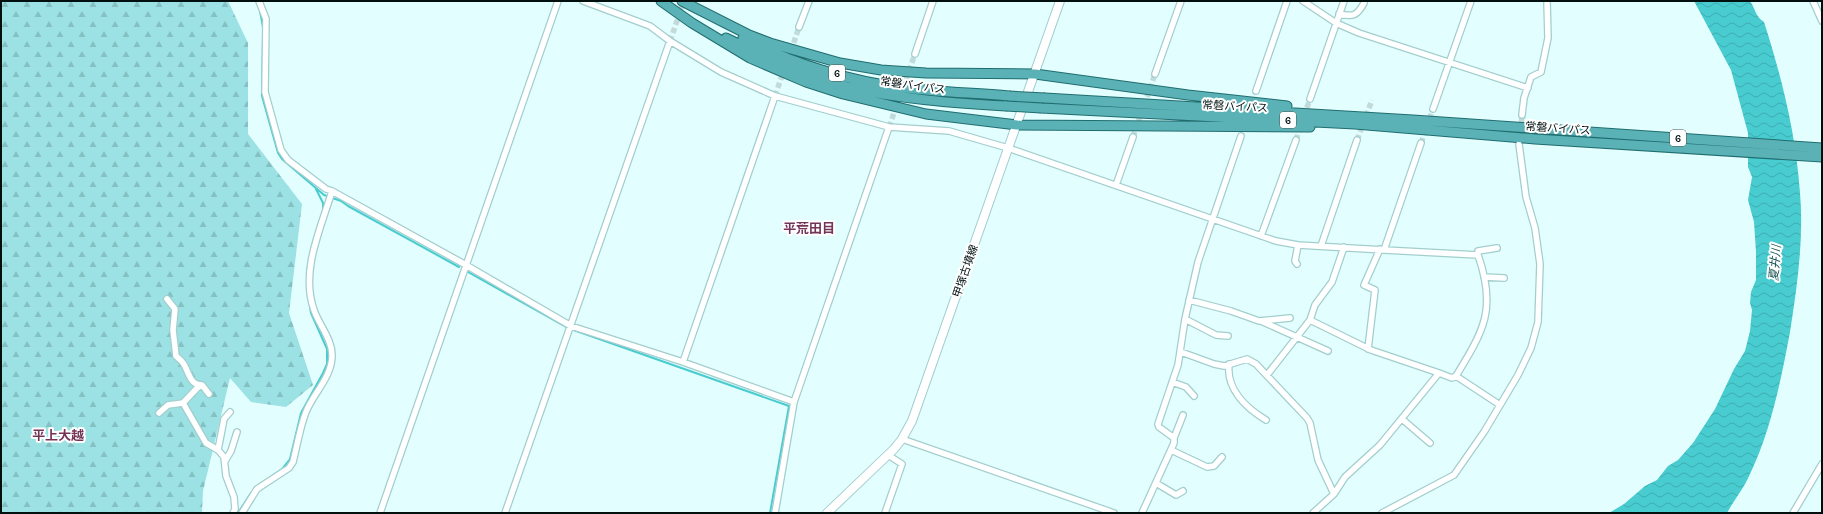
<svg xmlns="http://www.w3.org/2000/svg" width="1823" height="514" font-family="Karla,'Noto Sans JP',sans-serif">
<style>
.forest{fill:url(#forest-firs)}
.water{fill:url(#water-waves)}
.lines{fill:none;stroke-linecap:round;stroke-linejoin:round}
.stream{stroke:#48ccd0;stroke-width:2}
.minor-tunnel{stroke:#c1dada;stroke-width:5.5;stroke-dasharray:5.5 3;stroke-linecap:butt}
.minor-casing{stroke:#a2cece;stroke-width:8}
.secondary-casing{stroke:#a2cece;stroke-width:10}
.trunk-casing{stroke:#206d6f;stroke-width:11}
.minor{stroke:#fff;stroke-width:5.5}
.secondary{stroke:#fff;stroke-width:8}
.trunk{stroke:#5ab2b6;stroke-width:9}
.trunk-bridge-casing{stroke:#206d6f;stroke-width:11;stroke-linecap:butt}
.trunk-bridge{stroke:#5ab2b6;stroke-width:9}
.labels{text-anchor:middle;stroke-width:4;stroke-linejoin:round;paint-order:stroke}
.shield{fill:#fff;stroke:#4d5757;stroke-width:1}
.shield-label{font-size:10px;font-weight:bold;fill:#010f0f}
.street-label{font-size:11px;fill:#010f0f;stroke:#fff}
.water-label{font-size:12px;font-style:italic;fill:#1b5355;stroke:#fff}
.quarter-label{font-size:13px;font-weight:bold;fill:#733457;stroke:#fff}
</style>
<defs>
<pattern id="forest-firs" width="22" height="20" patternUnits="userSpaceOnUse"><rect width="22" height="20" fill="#9ce2e4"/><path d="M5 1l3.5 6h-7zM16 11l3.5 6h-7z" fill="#85c1c2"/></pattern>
<pattern id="water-waves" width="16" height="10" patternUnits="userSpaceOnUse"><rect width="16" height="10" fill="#48ccd0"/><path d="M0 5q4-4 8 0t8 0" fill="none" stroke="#3daeb1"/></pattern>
</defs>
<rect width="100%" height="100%" fill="#e3fefe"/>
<path class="forest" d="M1,1h227l20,42v91l54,70 -13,109 24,72 -27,22 -35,-5 -21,-24 -27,113 -1,22h-201z"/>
<path class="water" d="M1694,1h56c6,9 5,15 14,21 18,56 32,113 36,171 4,46 -3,94 -10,139 -9,48 -19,98 -40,142 -6,14 -16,26 -23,39h-118l15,-9 21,-18 12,-6 11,-14 10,-6 15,-17 22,-34 19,-40 11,-18 5,-20 2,-21 -2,-7 1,-11 5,-12v-28l-2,-30 -6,-22 4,-23 -4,-10v-34l-17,-63z"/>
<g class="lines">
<path class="stream" d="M260,11l3,16
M263,37l-1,59 16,57 4,6 42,36 17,6 7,5 111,61
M316,189l7,14v8
M307,271l4,-19
M468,272l100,56 221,78 -19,107
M256,487l26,-18 8,-10 11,-46 22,-40 4,-9v-15l-16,-36 -4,-26
M238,513l13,-20"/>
<path class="minor-tunnel" d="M670,41l14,-40
M791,51l8,-24
M775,96l9,-26
M1304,116l6,-17
M889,127l26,-73
M1133,137l22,-63
M1296,140l5,-16
M1357,140l15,-40
M1520,140l2,-25
M1421,143l12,-34"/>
<defs>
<path id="minor" d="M583,1l67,25 20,15 51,31 54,24 114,31 60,4 59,17 268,93 22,4 86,5 37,-107
M1303,1l33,22 23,10 169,55
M1813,1l9,20
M1339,14c14,3 18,2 25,-11
M799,27l10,-26
M915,54l18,-53
M1155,74l26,-73
M1256,91l31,-90
M1310,99l34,-98
M1433,109l38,-108
M1522,115l2,-17 7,-21 10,-5 7,-34 -1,-37
M1116,185l17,-48
M332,191l134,74 105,61 112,36 111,40
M1261,236l35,-96
M1321,246l36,-106
M1344,247l-12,35 -17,23 -5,15 61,30 68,23
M1478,251l19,-3
M1297,264l-2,-3 3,-16
M1484,277l20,1
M167,299l8,10 -2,21 3,26c2,2 5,4 7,7 6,8 6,22 19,22l7,9
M1189,300l42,11 28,10 31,-3
M1185,319l31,16 12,1
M1261,321l67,30
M1368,349l7,-59 -11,-5 16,-36
M1181,352l33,12 10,2 23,-7 9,5 51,54 3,5 8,37 16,34
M683,362l92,-266
M1229,364c-3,25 17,44 37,56
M1267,375l43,-55
M1456,376l44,29
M1172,382l14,5 8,9
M200,385l-17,18 23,40 12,7 6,7 2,19 8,21 1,12 -2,4
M159,413l9,-8 15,-2
M1402,419l28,24
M1174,438l9,-23
M902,439l212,74
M218,450l6,-31 6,-7
M1171,450l36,17 7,-1 8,-9
M225,461l6,-10 6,-19
M1156,483l20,12 7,-4
M242,513l15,-24 32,-21 4,-6c4,-16 7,-35 13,-50 7,-18 25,-34 26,-55 1,-17 -13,-32 -18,-47 -14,-39 7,-82 18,-119l-6,-2 -38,-29 -7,-10 -16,-58 1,-73 -7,-18
M380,513l178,-512
M505,513l165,-472
M775,513l19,-111 95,-275
M885,513l17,-49 -14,-9
M1142,513l32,-70v-5l-15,-11 -1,-3 20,-59 7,-46 13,-57 43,-126
M1313,513l21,-19 11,-17 35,-32 59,-72 13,5 4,-2c28,-46 41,-67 22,-121l-94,-5
M1382,513l72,-38 30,-43 34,-57 13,-27 7,-26 2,-58 -5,-36 -9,-31 -7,-53
M1793,513l29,-49"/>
<path id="secondary" d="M827,513l67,-64 8,-10 10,-18 148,-420"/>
<path id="trunk" d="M661,1l31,22 58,35 56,24 37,12 83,20 91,11 293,2
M682,1l67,34 21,8 70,20 41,7 45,3 109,1 153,21 99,11
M726,38c39,19 80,38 122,49 51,12 105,16 158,19
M743,38c47,25 109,44 162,50 34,4 69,5 104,8
M1045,98l368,22 409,28
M1041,108l314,16 180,15 287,18"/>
</defs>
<use href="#minor" class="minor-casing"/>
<use href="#secondary" class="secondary-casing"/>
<use href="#trunk" class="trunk-casing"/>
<use href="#minor" class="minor"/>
<use href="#secondary" class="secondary"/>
<use href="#trunk" class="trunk"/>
<defs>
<path id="trunk-bridge" d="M1009,96l36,2
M1006,106l35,2"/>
</defs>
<use href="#trunk-bridge" class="trunk-bridge-casing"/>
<use href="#trunk-bridge" class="trunk-bridge"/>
</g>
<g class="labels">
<g class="shield">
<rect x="829" y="65" width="16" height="16" rx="3"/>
<rect x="1280" y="112" width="16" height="16" rx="3"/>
<rect x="1670" y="130" width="16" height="16" rx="3"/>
</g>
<g class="shield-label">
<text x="837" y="77">6</text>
<text x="1288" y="124">6</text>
<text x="1678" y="142">6</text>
</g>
<g class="street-label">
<text transform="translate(913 85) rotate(8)" y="4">常磐バイパス</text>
<text transform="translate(1235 106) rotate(3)" y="4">常磐バイパス</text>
<text transform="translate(1558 128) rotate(4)" y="4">常磐バイパス</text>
<text transform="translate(965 271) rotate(-71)" y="4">甲塚古墳線</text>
</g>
<g class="water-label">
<text transform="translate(1775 263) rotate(-85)" y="4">夏井川</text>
</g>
<g class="quarter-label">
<text x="809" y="233">平荒田目</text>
<text x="58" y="440">平上大越</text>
</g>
</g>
<rect width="1823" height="514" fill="none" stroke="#010f0f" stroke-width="4"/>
</svg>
